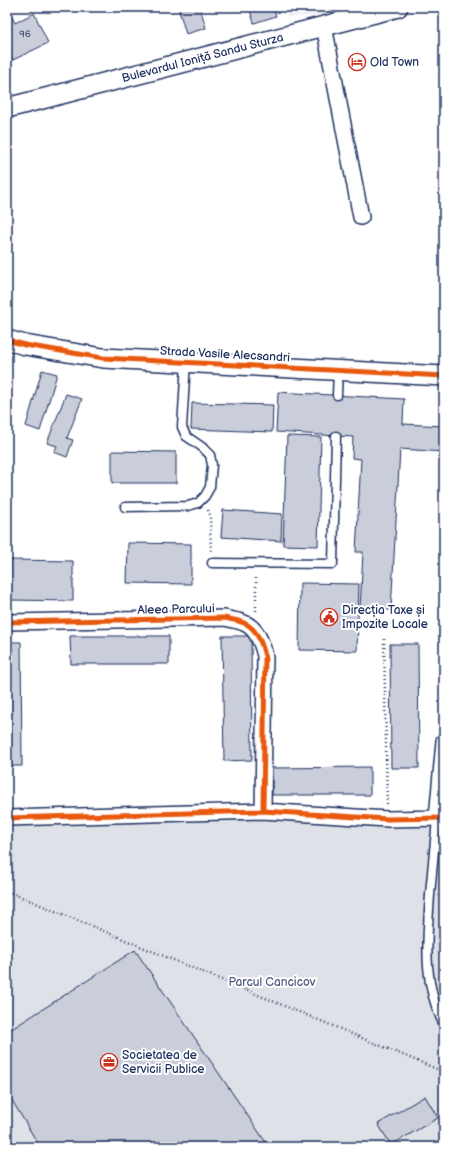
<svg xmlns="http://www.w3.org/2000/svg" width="451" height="1154" font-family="'Balsamiq Sans',sans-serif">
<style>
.built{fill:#eff0f4}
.green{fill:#dee1e7;stroke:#7c88a2}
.building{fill:#caceda;stroke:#1b2f5e}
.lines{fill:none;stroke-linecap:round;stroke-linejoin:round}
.service-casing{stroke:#1b2f5e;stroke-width:11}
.minor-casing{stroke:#1b2f5e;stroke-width:18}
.tertiary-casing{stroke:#1b2f5e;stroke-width:22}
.path{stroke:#1b2f5e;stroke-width:2.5;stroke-dasharray:1 3;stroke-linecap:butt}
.service{stroke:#fff;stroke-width:8}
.minor{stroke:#fff;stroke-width:15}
.tertiary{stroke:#fff;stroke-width:19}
.cycleway-casing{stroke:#fff;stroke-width:8}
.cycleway{stroke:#e8590c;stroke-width:5}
.labels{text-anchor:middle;stroke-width:4;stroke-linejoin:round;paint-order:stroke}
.number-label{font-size:10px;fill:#47577d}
.street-label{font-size:12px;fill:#1b2f5e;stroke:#fff}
.poi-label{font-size:12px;fill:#1b2f5e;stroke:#fff;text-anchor:start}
.park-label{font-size:12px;fill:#4c5c80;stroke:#fff}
</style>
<rect width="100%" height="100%" fill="#fff"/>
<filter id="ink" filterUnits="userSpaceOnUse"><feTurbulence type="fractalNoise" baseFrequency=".025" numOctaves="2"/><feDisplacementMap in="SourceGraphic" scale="8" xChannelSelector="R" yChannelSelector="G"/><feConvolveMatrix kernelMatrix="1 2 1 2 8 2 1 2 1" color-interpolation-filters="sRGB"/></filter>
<g filter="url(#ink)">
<path class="built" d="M282,7h94l-44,8 -44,2z"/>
<path class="green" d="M444,816v331h-437v-326z"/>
<path class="building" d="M7,7l8,16 19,-10 14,30 -35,17 -6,-14z
M178,7h22l6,21 -20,6z
M249,7h24l3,9 -22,7z
M42,370l15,4 -17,57 -14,-5z
M278,392l126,7 -1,25 41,2v26l-44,-3 -9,161 -31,-1 3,-57h-7l5,-93 -9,-1 1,-21 -77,-5z
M66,394l16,5 -15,39 6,2 -6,17 -13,-5 3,-6 -10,-3z
M192,403l81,2 -1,27 -81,-3z
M287,436l34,1 -3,109 -35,-1z
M112,451l64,1v31h-64z
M223,510l59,4 -1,27 -60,-4z
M128,543l63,1v40l-64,-1z
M10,560l63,1v40l-64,-1z
M300,583l59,1 -2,67 -58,-1z
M70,636h99v28h-98z
M222,636h29l1,124 -28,1z
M7,642h14l1,124h-15z
M390,644h28l1,124h-28z
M370,767v28h-98v-27z
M135,950l134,197h-229l-33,-55v-60z
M425,1096l13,22 -47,27 -13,-21z"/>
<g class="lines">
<defs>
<path id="service" d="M337,395l1,-25
M125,507l63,-1 10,-3 7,-7 5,-9 2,-22 -2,-10 -8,-8 -16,-11 -4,-9 4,-65
M212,563l121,1 3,-128
M437,818c-2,26 -5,52 -7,77 -3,45 -8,88 14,130"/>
<path id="minor" d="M324,26l37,191
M7,622l218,-4c6,2 13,2 19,5 13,5 18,20 21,33l-2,155
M7,818l256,-7 124,8 57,-1
M437,818l7,-77"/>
<g id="tertiary">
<path id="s1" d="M7,108l391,-101"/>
<path d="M7,340l18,5 78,13 341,18"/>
</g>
</defs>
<use href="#service" class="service-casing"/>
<use href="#minor" class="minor-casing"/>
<use href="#tertiary" class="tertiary-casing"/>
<path class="path" d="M208,510l2,5 1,36
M256,611v-35
M384,639l3,165
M7,891l437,181"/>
<use href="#service" class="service"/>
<use href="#minor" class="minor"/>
<use href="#tertiary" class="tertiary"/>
<defs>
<path id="cycleway" d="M7,340l18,5 78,13 341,18
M7,622l218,-4c6,2 13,2 19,5 13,5 18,20 21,33l-2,155
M7,818l256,-7 124,8 57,-1"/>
</defs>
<use href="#cycleway" class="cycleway-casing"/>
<use href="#cycleway" class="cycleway"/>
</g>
</g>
<defs>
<symbol id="hotel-ring" viewBox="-11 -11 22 22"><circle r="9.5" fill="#fff" stroke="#c8321e" stroke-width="1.5"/><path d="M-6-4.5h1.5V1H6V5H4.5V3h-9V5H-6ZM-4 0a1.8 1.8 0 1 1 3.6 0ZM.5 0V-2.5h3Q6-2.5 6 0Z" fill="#c8321e"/></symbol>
<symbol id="civic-ring" viewBox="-11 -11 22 22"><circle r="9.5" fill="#fff" stroke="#c8321e" stroke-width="1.5"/><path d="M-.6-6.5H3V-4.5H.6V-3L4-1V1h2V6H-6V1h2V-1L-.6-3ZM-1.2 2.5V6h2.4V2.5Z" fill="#c8321e"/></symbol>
<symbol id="office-ring" viewBox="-11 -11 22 22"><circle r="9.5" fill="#fff" stroke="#c8321e" stroke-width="1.5"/><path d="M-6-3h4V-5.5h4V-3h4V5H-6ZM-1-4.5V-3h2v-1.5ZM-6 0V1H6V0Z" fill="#c8321e"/></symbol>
</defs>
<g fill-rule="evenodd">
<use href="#hotel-ring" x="347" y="52" width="20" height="20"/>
<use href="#civic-ring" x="319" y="607" width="20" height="20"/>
<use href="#office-ring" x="99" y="1052" width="20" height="20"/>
</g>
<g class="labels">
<g class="number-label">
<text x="25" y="37">96</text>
</g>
<g class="street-label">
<text dy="4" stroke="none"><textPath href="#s1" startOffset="202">Bulevardul Ioniță Sandu Sturza</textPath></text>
<text transform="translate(225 354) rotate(3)" y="4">Strada Vasile Alecsandri</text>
<text transform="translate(176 609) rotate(-1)" y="4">Aleea Parcului</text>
</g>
<g class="poi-label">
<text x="370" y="66">Old Town</text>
<text x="342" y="614">Direcția Taxe și<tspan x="342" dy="14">Impozite Locale</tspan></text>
<text x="122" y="1059">Societatea de<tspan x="122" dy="14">Servicii Publice</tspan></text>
</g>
<g class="park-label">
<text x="272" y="986">Parcul Cancicov</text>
</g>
</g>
<rect width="451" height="1154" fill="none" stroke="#fff" stroke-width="24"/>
<rect x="12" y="12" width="427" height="1130" fill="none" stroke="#1b2f5e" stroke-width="1.5" filter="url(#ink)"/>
</svg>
